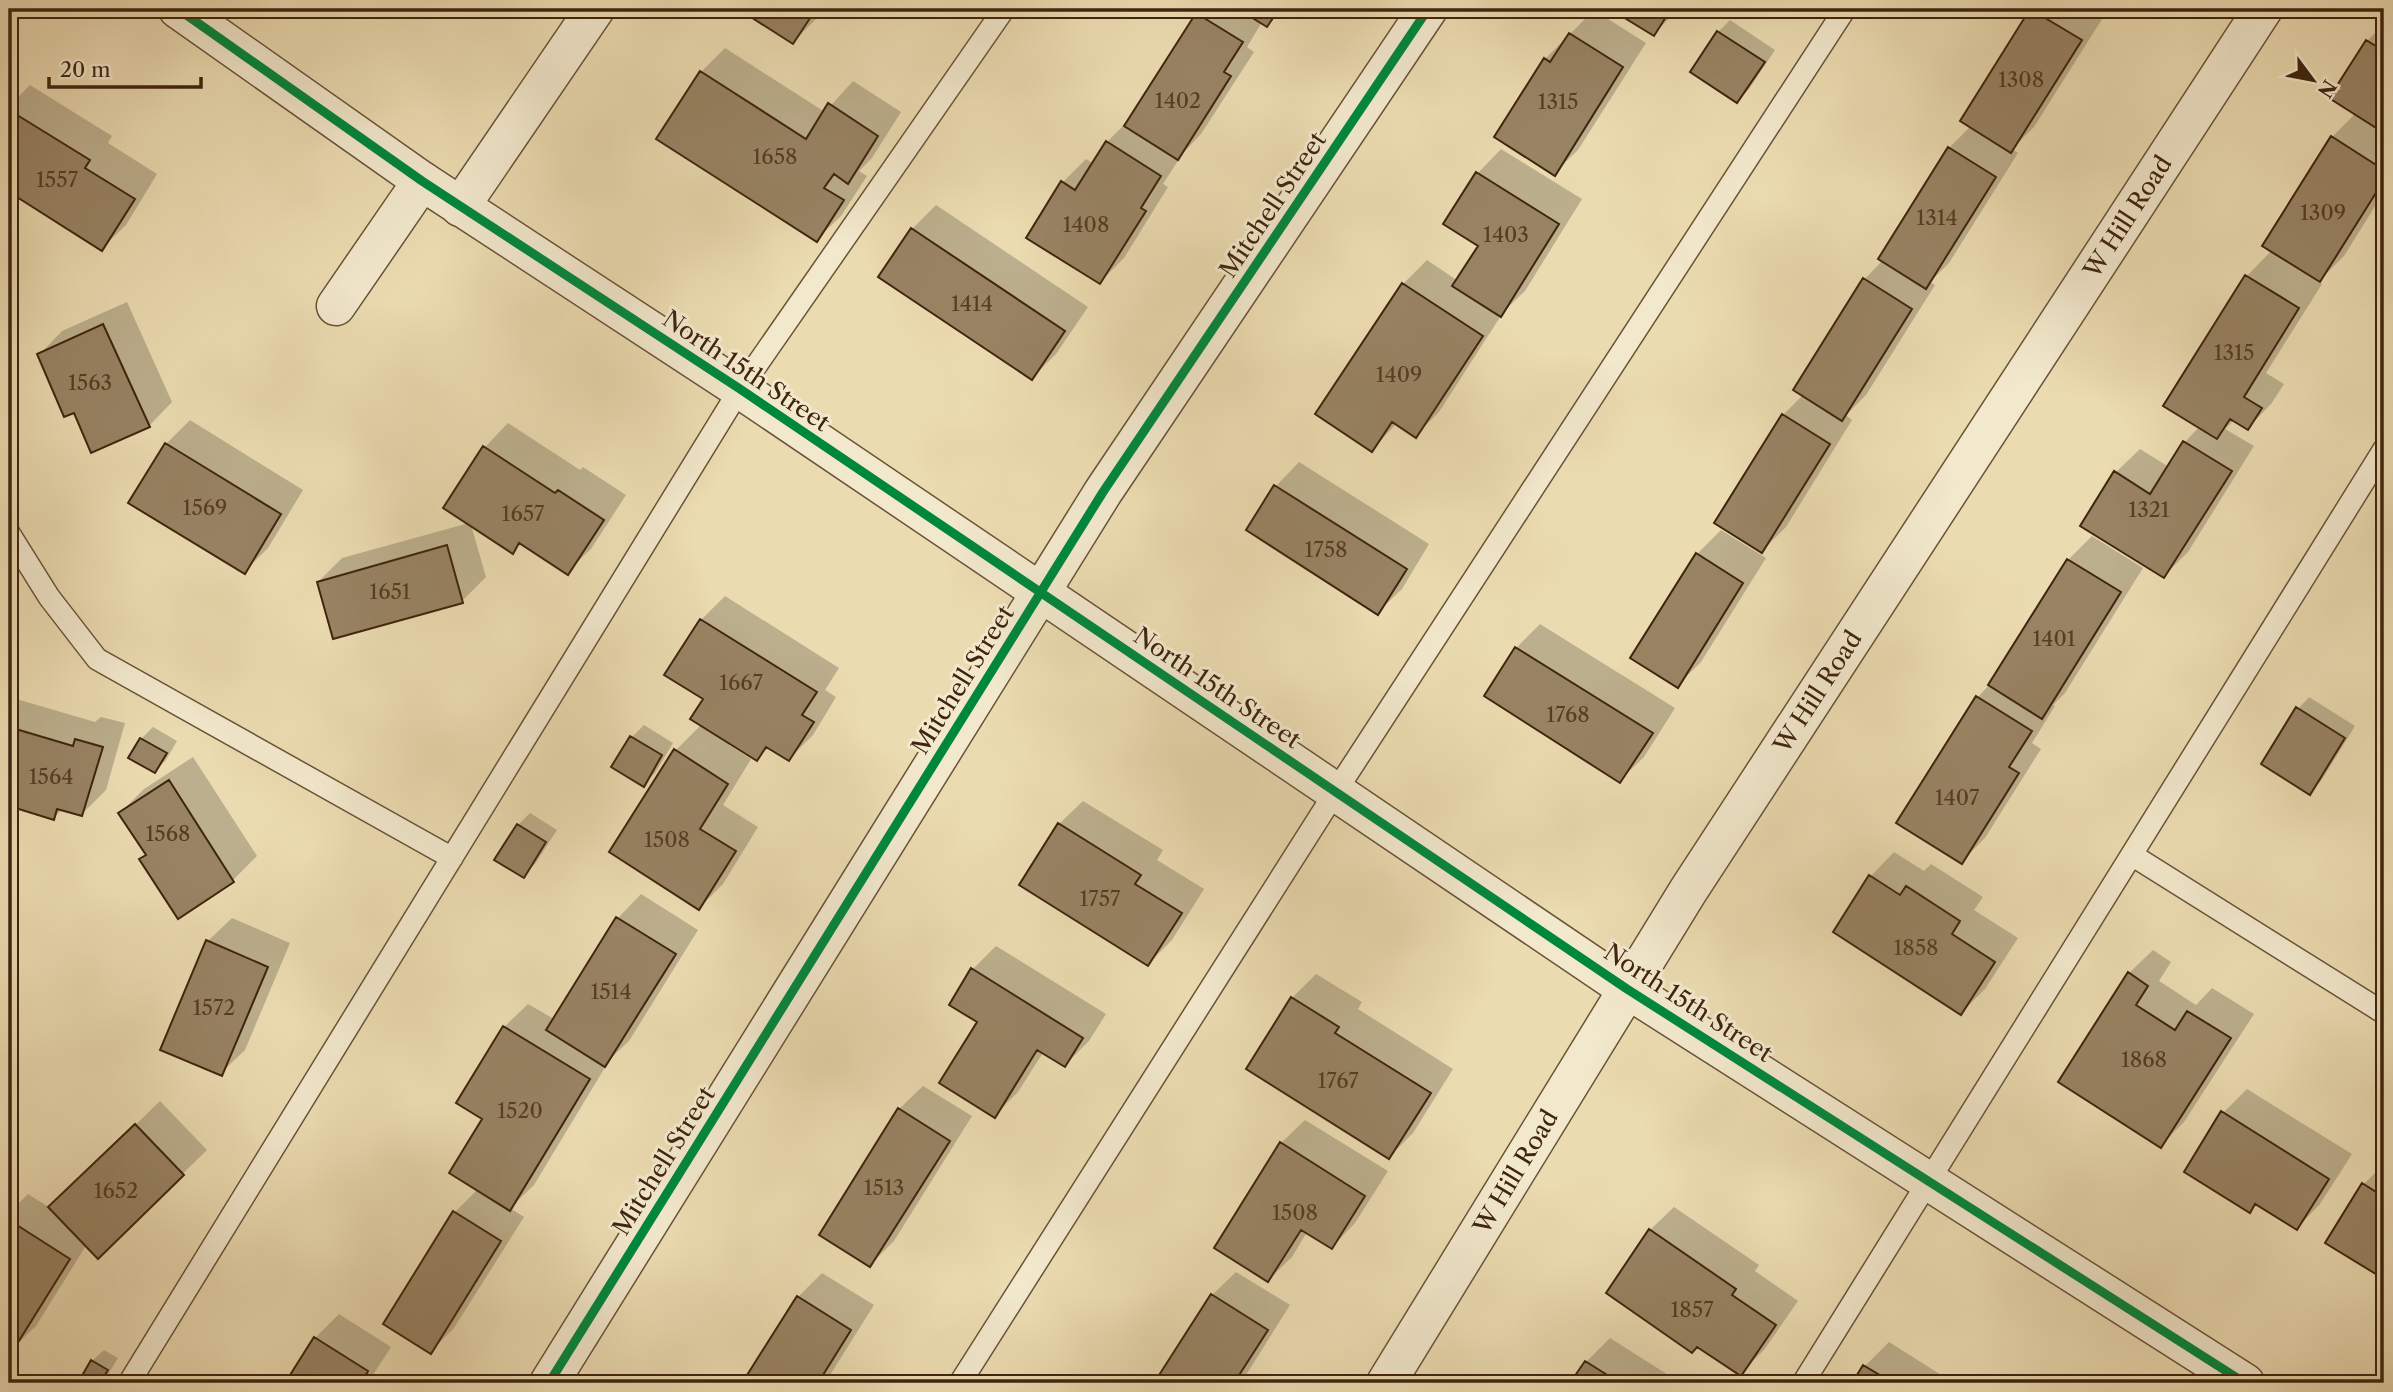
<svg xmlns="http://www.w3.org/2000/svg" width="2393" height="1392" font-family="'Libre Caslon Text',serif">
<style>
.shadow{fill:#0003}
.building{fill:#988363;stroke:#3f240e;stroke-width:2}
.lines{fill:none;stroke-linecap:round;stroke-linejoin:round}
.service-casing{stroke:#6a5237;stroke-width:24}
.minor-casing{stroke:#6a5237;stroke-width:41}
.tertiary-casing{stroke:#6a5237;stroke-width:41}
.service{stroke:#f2e8cc;stroke-width:21}
.minor{stroke:#f2e8cc;stroke-width:38}
.tertiary{stroke:#f2e8cc;stroke-width:38}
.cycleway-casing{stroke:#f2e8cc;stroke-width:13}
.cycleway{stroke:#00873e;stroke-width:9}
.labels{text-anchor:middle;stroke-width:6;stroke-linejoin:round;paint-order:stroke}
.number-label{font-size:21px;fill:#553c23}
.street-label{font-size:24px;fill:#3f240e;stroke:#f2e8cc}
</style>
<rect width="100%" height="100%" fill="#ebdbb1"/>
<filter id="stains"><feTurbulence type="fractalNoise" baseFrequency=".00286" numOctaves="4"/><feColorMatrix values="0 0 0 0 .2 0 0 0 0 .09 0 0 0 0 .02 0 0 0 .5 -.17"/></filter>
<radialGradient id="worn" r=".72"><stop offset=".6" stop-color="#630" stop-opacity="0"/><stop offset="1" stop-color="#630" stop-opacity=".3"/></radialGradient>
<path class="shadow" d="M748,9h75l-6,9 -24,24 -47,-30z
M1203,9h80l-16,16 -5,-3 -15,25 7,5 -53,82 -18,19 -20,31 5,3 -44,71 -24,24 -38,-99 24,-24 8,5 13,-22 24,-24z
M1614,9h64l-24,25z
M2032,9h61l11,7 -70,111 -22,22 6,4 -69,110 -19,19 5,3 -69,110 -20,20 6,5 -66,107 -24,24 21,-136 20,-20 61,-115 19,-20 66,-112 22,-22 -9,-5z
M1594,10l52,33 -68,107 -24,23 -9,-114z
M1730,20l45,30 -26,39 -12,12 -19,-69z
M2384,24v168l-40,64 -26,26 4,2 -56,89 18,11 -13,20 -23,24 -14,-8 -9,9 29,17 -66,106 -24,24 -48,-104 24,-23 29,18 16,-25 15,-16 -34,-21 81,-129 25,-26 60,-113 24,-24 11,-72z
M725,48l100,64 28,-31 48,31 -29,46 -13,13 8,5 -26,40 -24,23 -116,-167z
M30,85l82,51 -4,7 49,31 -31,51 -24,23 -93,-58v-84z
M1501,149l81,50 -57,92 -21,20 -65,101 -24,24 -18,-13 -25,27 -54,-36 85,-130 24,-24 31,21 22,-36 -34,-21 32,-51z
M936,205l152,102 -32,47 -24,24 -120,-149z
M127,302l45,100 -23,24 -74,-16 -36,-55 23,-24z
M190,420l113,70 -35,58 -24,24 -113,-70 35,-58z
M508,423l72,47 3,-3 43,28 -35,54 -24,23 -45,-30 -10,10 -41,-27 15,52 -24,24 -144,-19 24,-24 127,-35 -24,-16 40,-60z
M1299,462l130,82 -27,45 -24,23 -102,-126z
M1721,530l45,28 -65,104 -23,23 19,-131z
M2092,536l51,32 -78,125 -12,12 2,1 -23,37 9,6 -56,89 -24,24 -62,-39 79,-126 13,-14 77,-123z
M725,596l114,72 -14,22 11,7 -23,38 -24,24 -20,-12 -12,12 -26,-17 -2,3 22,14 -28,46 35,22 -35,57 -24,24 -88,-56 65,-102 26,-26 3,-26 -4,-78z
M1540,624l135,84 -31,49 -24,23 -134,-84 30,-48z
M2309,697l46,29 -34,55 -12,12 -11,-84z
M13,698l82,24 6,-5 24,6 -19,67 -24,24 -20,-5 -8,9 -45,-14v-101z
M644,725l29,18 -18,30 -12,12 -29,-19 18,-29z
M153,727l24,14 -11,19 -11,11 -14,-32z
M193,757l64,99 -24,24 -92,-21 6,-5 -27,-41 24,-24z
M1083,801l80,49 -6,10 47,29 -32,51 -24,24 -89,-140z
M530,813l27,17 -22,34 -11,11 -27,-16 21,-34z
M1894,852l30,19 7,-7 52,33 -9,13 44,28 -33,51 -24,24 -126,-82 36,-55z
M641,894l57,36 -69,111 -19,18 -76,126 -24,23 14,9 -70,111 -24,24 25,-140 23,-23 6,-70 20,-92 24,-23 26,15 64,-101z
M232,918l58,25 -45,107 -24,23 -13,-132z
M996,946l110,68 -17,27 -24,24 -21,-14 -26,41 -23,23 -22,-146z
M2153,950l18,12 -12,19 37,24 16,-17 42,26 -70,108 -24,24 -31,-173z
M1316,974l46,28 -4,7 95,60 -40,64 -24,24 -141,-88 44,-71z
M923,1086l49,30 -78,125 -24,24 29,-156z
M2247,1089l105,65 -32,50 -23,24 -40,-25 -7,8 -27,-98z
M160,1101l47,49 -109,106 -11,-12 -51,82 -24,23 -3,-1v-135l19,-19 22,14z
M1305,1120l83,51 -33,52 -23,24 -25,-15 -15,25 -24,23 13,-137z
M2384,1164v113l-56,-35 36,-58z
M1674,1207l85,58 -4,6 43,30 -34,49 -24,24 -90,-144z
M1236,1272l54,33 -49,78h-85l56,-88z
M822,1273l52,32 -49,78h-81l54,-86z
M339,1314l52,33 -23,36h-81l28,-45z
M1610,1338l71,45h-109l14,-21z
M1889,1342l65,41h-100l11,-17z
M104,1350l14,8 -11,18 -7,7h-13l-6,-3 11,-19z"/>
<path class="building" d="M745,9h71l-23,35 -50,-32z
M1238,9h41l-12,18z
M1610,9h61l-17,27z
M2030,9l52,31 -71,113 -51,-32z
M1196,13l47,29 -19,30 7,4 -53,84 -54,-34z
M1717,31l48,31 -28,41 -47,-31z
M1569,33l54,34 -68,109 -61,-39 50,-79 6,4z
M2366,40l18,11v82l-55,-35z
M700,71l106,68 22,-36 50,33 -30,48 -14,-10 -10,14 20,12 -27,42 -161,-103z
M9,110l81,50 -5,8 50,31 -33,52 -93,-59z
M2331,136l53,34v10l-64,102 -58,-36z
M1106,141l55,35 -20,32 5,3 -46,73 -74,-46 35,-57 14,9z
M1948,147l48,30 -70,112 -48,-30z
M1476,172l83,52 -58,93 -49,-31 26,-40 -35,-22z
M911,228l154,103 -33,49 -154,-103z
M2245,275l54,33 -55,89 18,11 -14,22 -18,-11 -13,20 -54,-33z
M1863,278l49,31 -70,112 -49,-31z
M1402,283l81,53 -67,102 -24,-16 -20,30 -57,-38z
M103,324l47,103 -59,26 -17,-40 -10,4 -27,-63z
M1782,414l48,30 -68,109 -48,-30z
M2183,441l49,30 -68,107 -84,-52 34,-55 36,23z
M165,443l116,71 -36,60 -117,-71z
M483,446l72,47 3,-3 46,30 -36,55 -49,-32 -6,11 -70,-46z
M1274,485l133,84 -29,46 -132,-85z
M447,545l16,58 -130,36 -16,-57z
M1696,553l47,30 -65,105 -48,-30z
M2067,559l54,33 -79,127 -54,-34z
M700,619l117,73 -15,23 12,7 -25,39 -23,-14 -9,14 -67,-42 13,-20 -39,-24z
M1515,647l138,86 -33,50 -136,-87z
M1976,696l56,35 -23,36 10,6 -57,91 -66,-41z
M2296,707l49,31 -35,57 -49,-31z
M9,727l64,19 2,-7 28,8 -21,69 -25,-7 -3,11 -45,-14z
M630,736l32,19 -18,32 -33,-20z
M140,738l27,15 -12,20 -27,-15z
M674,749l54,35 -28,45 36,22 -37,59 -90,-58z
M169,780l65,102 -56,37 -39,-60 7,-4 -28,-42z
M1058,823l83,52 -6,9 47,29 -34,53 -129,-81z
M517,824l29,18 -22,36 -30,-18z
M1869,875l31,20 6,-9 54,35 -8,13 43,28 -34,53 -128,-83z
M616,917l60,37 -71,113 -59,-37z
M206,940l62,27 -46,109 -62,-26z
M971,968l112,70 -18,29 -28,-17 -42,68 -56,-35 38,-61 -28,-17z
M2128,972l20,14 -12,19 39,25 12,-19 44,27 -70,110 -103,-66z
M1291,997l48,30 -4,6 96,60 -42,66 -143,-90z
M503,1026l87,53 -80,132 -61,-38 33,-54 -26,-16z
M898,1108l52,33 -80,126 -51,-32z
M2221,1111l108,68 -32,51 -42,-26 -5,9 -66,-41z
M135,1124l49,51 -86,84 -50,-52z
M1280,1142l85,54 -33,53 -31,-19 -33,52 -54,-34z
M2362,1183l22,14v82l-59,-36z
M453,1211l48,30 -70,113 -48,-30z
M9,1220l61,39 -58,93 -3,-2z
M1649,1229l87,60 -4,6 44,30 -35,51 -44,-29 -5,6 -86,-60z
M1211,1294l57,36 -34,53h-80z
M797,1296l54,34 -33,53h-76z
M314,1337l54,34 -7,12h-76z
M91,1360l17,10 -8,13h-17l-4,-2z
M1585,1361l35,22h-50z
M1863,1365l30,18h-41z"/>
<g class="lines">
<defs>
<path id="service" d="M9,533l40,64 48,62 355,199
M2132,855l252,158
M129,1383l611,-994 264,-380
M960,1383l376,-592 509,-782
M1803,1383l581,-934"/>
<path id="minor" d="M460,207l135,-198
M336,306l86,-125
M549,1383l554,-891 325,-483
M1386,1383l302,-492 575,-882"/>
<path id="tertiary" d="M178,9l244,172 318,208 887,600 618,394"/>
</defs>
<use href="#service" class="service-casing"/>
<use href="#minor" class="minor-casing"/>
<use href="#tertiary" class="tertiary-casing"/>
<use href="#service" class="service"/>
<use href="#minor" class="minor"/>
<use href="#tertiary" class="tertiary"/>
<defs>
<path id="cycleway" d="M178,9l244,172 318,208 887,600 618,394
M549,1383l554,-891 325,-483"/>
</defs>
<use href="#cycleway" class="cycleway-casing"/>
<use href="#cycleway" class="cycleway"/>
</g>
<g class="labels">
<g class="number-label">
<text x="2021" y="87">1308</text>
<text x="1178" y="108">1402</text>
<text x="1558" y="109">1315</text>
<text x="775" y="164">1658</text>
<text x="57" y="187">1557</text>
<text x="2323" y="220">1309</text>
<text x="1937" y="225">1314</text>
<text x="1086" y="232">1408</text>
<text x="1506" y="242">1403</text>
<text x="972" y="311">1414</text>
<text x="2234" y="360">1315</text>
<text x="1399" y="382">1409</text>
<text x="90" y="390">1563</text>
<text x="205" y="515">1569</text>
<text x="2149" y="517">1321</text>
<text x="523" y="521">1657</text>
<text x="1326" y="557">1758</text>
<text x="390" y="599">1651</text>
<text x="2054" y="646">1401</text>
<text x="741" y="690">1667</text>
<text x="1568" y="722">1768</text>
<text x="51" y="784">1564</text>
<text x="1957" y="805">1407</text>
<text x="168" y="841">1568</text>
<text x="667" y="847">1508</text>
<text x="1100" y="906">1757</text>
<text x="1916" y="955">1858</text>
<text x="611" y="999">1514</text>
<text x="214" y="1015">1572</text>
<text x="2144" y="1067">1868</text>
<text x="1338" y="1088">1767</text>
<text x="520" y="1118">1520</text>
<text x="884" y="1195">1513</text>
<text x="116" y="1198">1652</text>
<text x="1295" y="1220">1508</text>
<text x="1692" y="1317">1857</text>
</g>
<g class="street-label">
<text transform="translate(1273 205) rotate(-56)" y="8">Mitchell Street</text>
<text transform="translate(2128 217) rotate(-57)" y="8">W Hill Road</text>
<text transform="translate(746 371) rotate(34)" y="8">North 15th Street</text>
<text transform="translate(963 680) rotate(-58)" y="8">Mitchell Street</text>
<text transform="translate(1217 688) rotate(34)" y="8">North 15th Street</text>
<text transform="translate(1818 692) rotate(-57)" y="8">W Hill Road</text>
<text transform="translate(1688 1003) rotate(33)" y="8">North 15th Street</text>
<text transform="translate(664 1161) rotate(-58)" y="8">Mitchell Street</text>
<text transform="translate(1516 1172) rotate(-59)" y="8">W Hill Road</text>
</g>
</g>
<rect width="2393" height="1392" fill="none" stroke="#ebdbb1" stroke-width="35"/>
<rect x="10" y="10" width="2372" height="1371" fill="none" stroke="#3f240e" stroke-width="3.5"/>
<rect x="18" y="18" width="2358" height="1357" fill="none" stroke="#3f240e" stroke-width="2"/>
<g transform="translate(2313 80) rotate(122)" stroke="#f2e8cc" stroke-width="5" paint-order="stroke">
<path d="M0-5L12 26L0 18L-12 26Z" fill="#3f240e"/>
<text y="-10" font-size="19" font-weight="bold" text-anchor="middle" fill="#3f240e">N</text>
</g>
<path d="M49 77v10h152v-10" fill="none" stroke="#3f240e" stroke-width="3.5"/>
<text x="60" y="77" font-size="21" fill="#3f240e" stroke="#f2e8cc" stroke-width="5" paint-order="stroke">20 m</text>
<rect width="100%" height="100%" filter="url(#stains)"/>
<rect width="100%" height="100%" fill="url(#worn)"/>
</svg>
